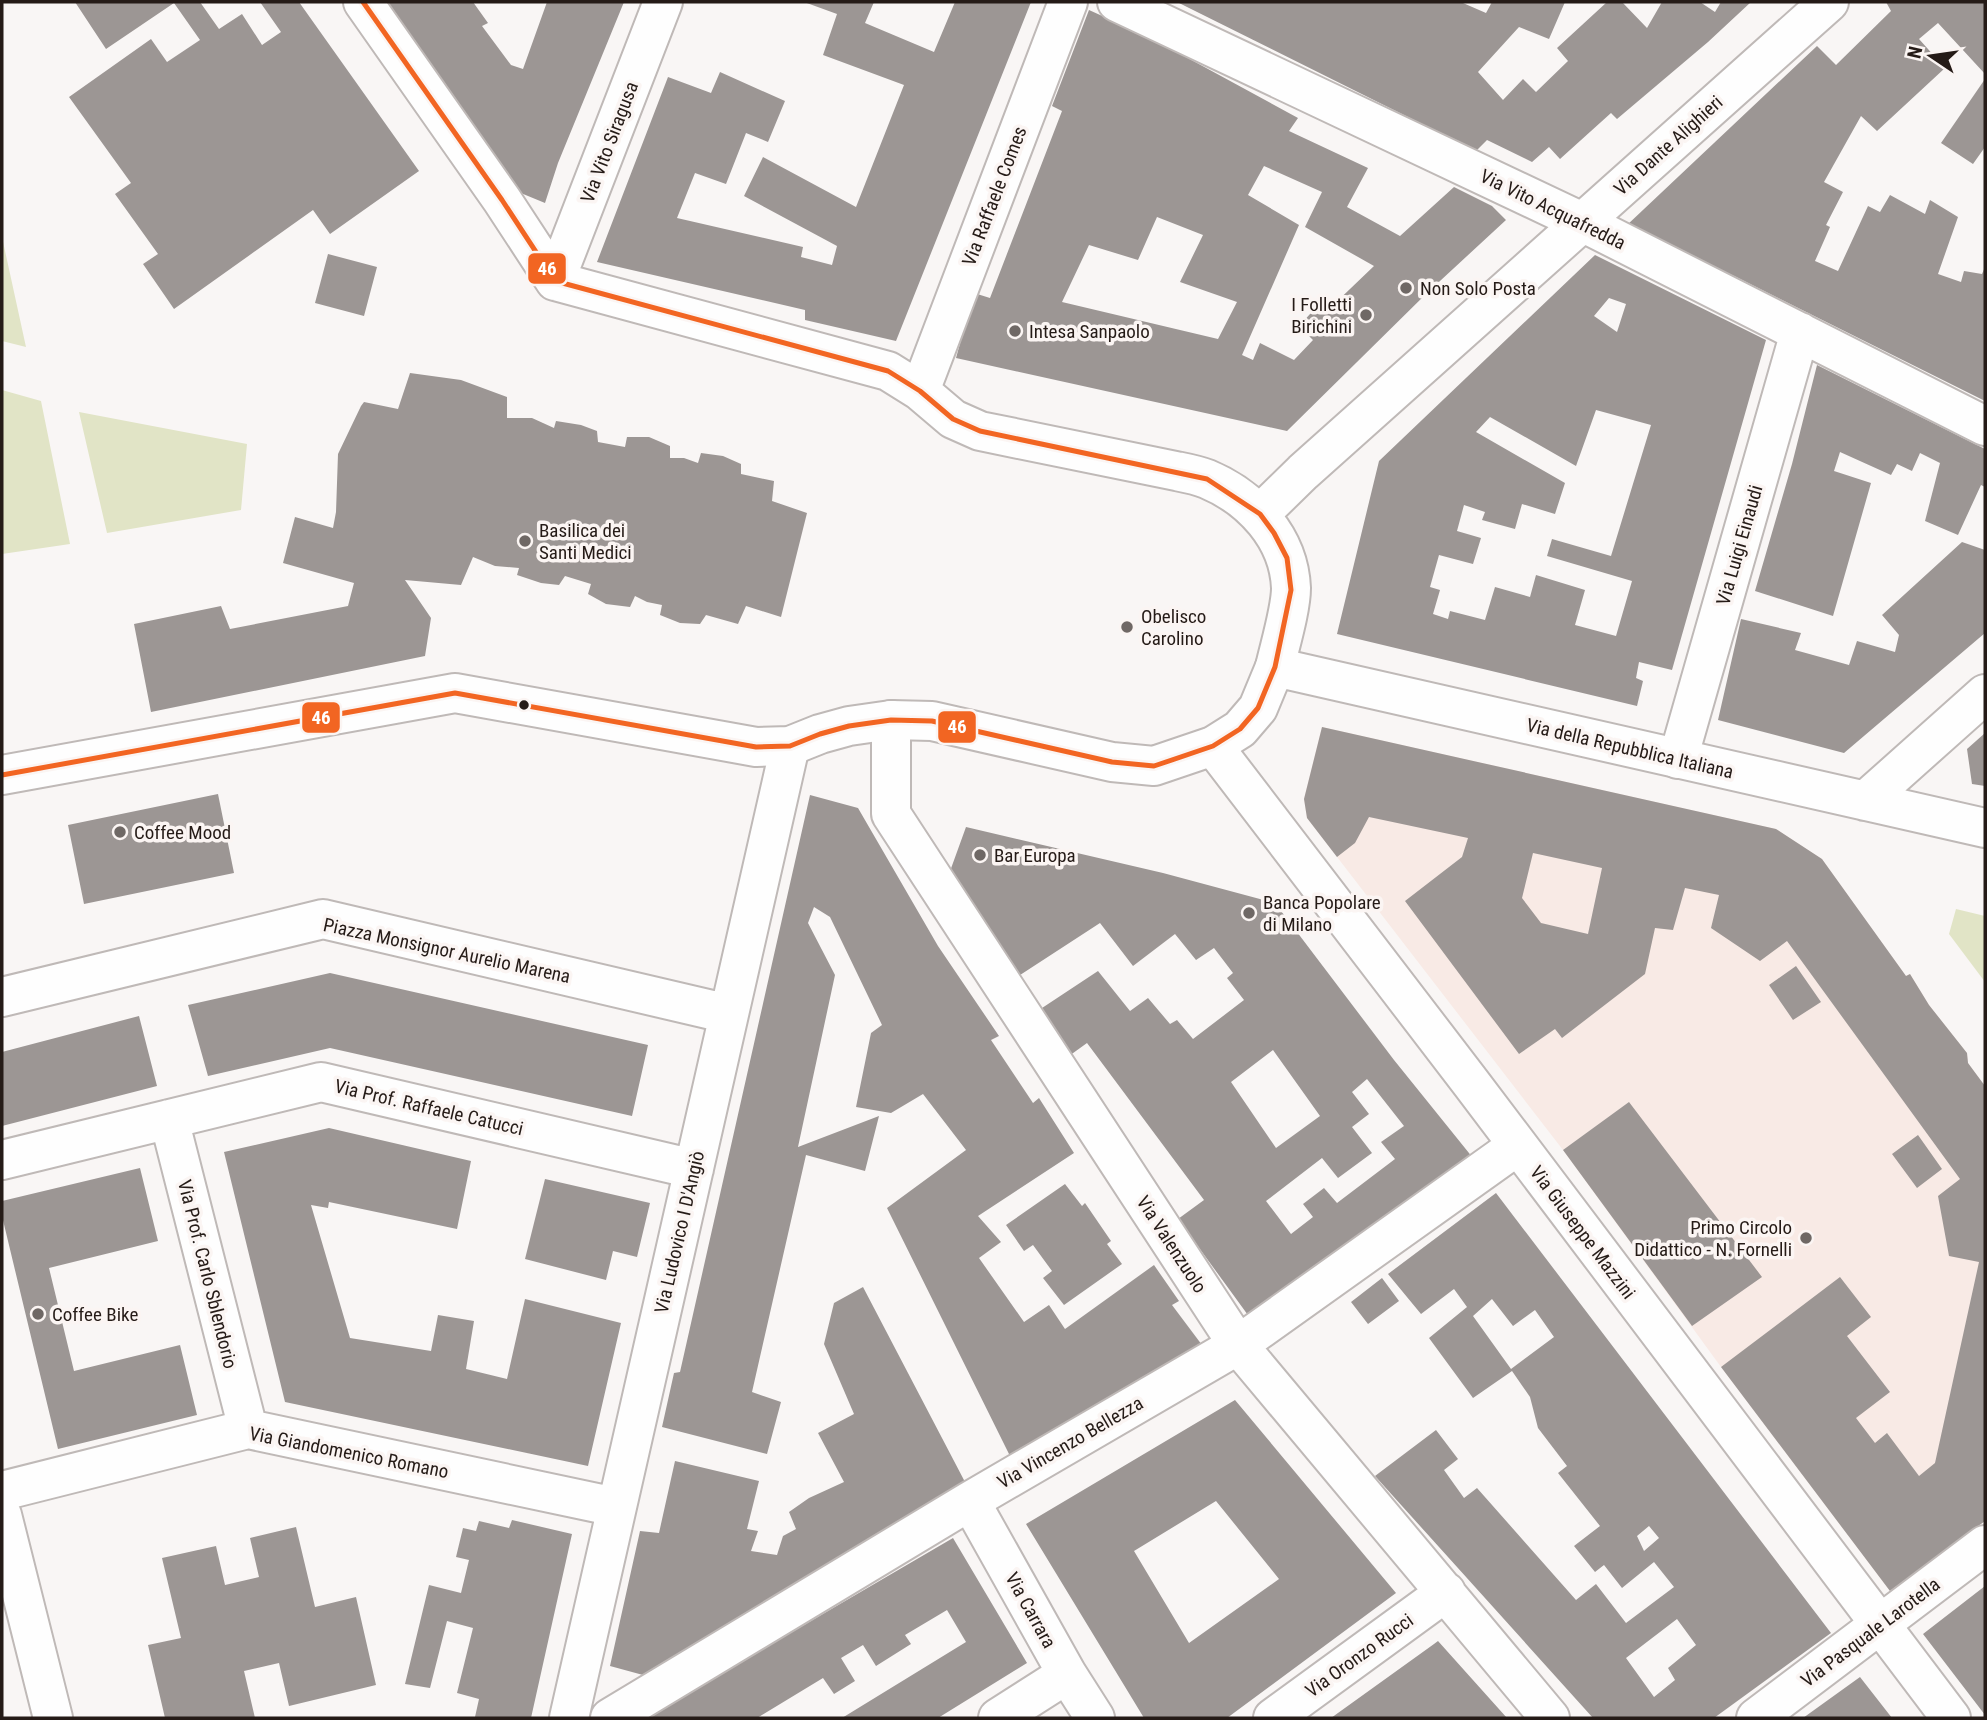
<svg xmlns="http://www.w3.org/2000/svg" width="1987" height="1720" font-family="'Roboto Condensed',sans-serif">
<style>
.built{fill:#f8eae5}
.green{fill:#e1e4c6}
.building{fill:#9c9694;fill-rule:evenodd}
.lines{fill:none;stroke-linecap:round;stroke-linejoin:round}
.minor-casing{stroke:#bfb9b7;stroke-width:42}
.tertiary-casing{stroke:#bfb9b7;stroke-width:42}
.minor{stroke:#fefefe;stroke-width:38}
.tertiary{stroke:#fefefe;stroke-width:38}
.bus-1-casing{stroke:#fbf5f3;stroke-width:10}
.bus-1{stroke:#f26522;stroke-width:5}
.poi-dot{fill:#6f6865;stroke:#fbf5f3;stroke-width:2.5}
.bus-dot{fill:#251b17;stroke:#fbf5f3;stroke-width:2.5}
.labels{text-anchor:middle;stroke-width:7;stroke-linejoin:round;paint-order:stroke}
.street-label{font-size:19px;fill:#251b17;stroke:#fbf5f3}
.poi-label{font-size:19px;fill:#251b17;stroke:#fbf5f3;text-anchor:start}
.line-badge{stroke:#fbf5f3;stroke-width:2.5}
.badge-label{font-size:19px;text-anchor:middle;font-weight:bold;fill:#fff}
</style>
<rect width="100%" height="100%" fill="#f9f6f5"/>
<path class="built" d="M1322,727l454,102 46,30 84,117 4,-2 19,31 38,48 1,10 17,23v435l-95,70 -169,-224 -158,-217 -256,-332 -3,-19z"/>
<path class="green" d="M2,237l24,110 -24,-6z
M2,390l39,11 29,143 -68,10z
M79,412l168,32 -6,66 -134,23z
M1956,909l29,7v66l-36,-48z"/>
<path class="building" d="M75,2h125l19,27 23,-15 20,31 19,-13 -21,-30h39l120,169 -89,63 -17,-24 -139,99 -31,-45 15,-10 -43,-60 16,-11 -62,-86 82,-58 16,23 33,-22 -26,-37 -68,46z
M378,2h95l15,21 -6,3 29,39 12,4 24,-67h77l-66,161 -13,40 -34,-14z
M804,2h70l-9,21 69,29 21,-50h76l-135,339 -91,-21v-10l-208,-48 71,-185 43,16 9,-21 65,29 -17,41 -22,-9 -20,51 -31,-11 -18,45 126,29 -2,10 31,8 5,-19 -93,-50 19,-39 93,50 48,-122 -81,-30 14,-41z
M1177,2h287l-1,1 23,10 6,-11h73l-16,37 -30,-12 -41,45 25,28 20,-21 13,13 32,-31 -11,-13 50,-46h15l25,26 15,-26h38l15,10 6,-10h30l-43,40 -91,77 -6,-6 -51,46 -11,-12 -17,15 -45,-22 -11,11z
M1886,2h99v72l-47,-51 -19,16 26,29 -68,63 -16,-15 -37,66 19,10 -17,33 4,2 -15,34 23,10 30,-65 12,6 10,-17 35,19 5,-14 28,17 -20,57 23,8 3,-11 18,3 3,-7v134l-249,-124 -110,-51 191,-180 19,19 55,-54z
M1089,10l62,28 147,80 -9,13 79,37 -21,39 53,29 54,-49 38,19 14,14 -79,73 -140,138 -331,-73 18,-65 16,5 72,-187 -10,-5zM1264,166l58,26 -17,35 69,39 -47,45 -6,-9 -22,24 14,14 -19,20 -34,-17 -7,17 -11,-5 57,-130 -51,-30zM1157,217l46,18 -23,47 57,20 -19,37 -156,-37 27,-57 49,15z
M1985,79v68l-12,17 -32,-21z
M328,254l49,13 -13,49 -49,-13z
M1595,255l171,85 -94,330 -33,-8 -3,16 7,3 -6,25 -300,-72 42,-173zM1609,298l17,6 -9,28 -23,-16zM1596,410l55,15 -40,131 -59,-17 -5,17 85,25 -16,55 -41,-11 10,-35 -49,-15 -6,22 -35,-10 -10,33 -35,-9 -2,8 -15,-5 7,-24 -10,-3 9,-32 34,9 8,-26 -24,-7 7,-26 21,7 -3,8 33,9 7,-25 33,10 10,-31 -89,-51 14,-15 86,49z
M1817,365l168,84v38l-4,-2 -23,50 -33,-14 15,-58 -20,-10 -8,18 -15,-7 -6,11 -51,-23 -6,19 37,12 -38,133 -78,-25 37,-127z
M410,373l51,7 46,17v21h25l22,10 2,-7 25,4 16,6 1,11 27,5 2,-10h22l21,9v12h14l14,5 3,-10 22,3 18,8v10l33,7 -2,20 35,12 -26,104 -35,-11 -8,18 -32,-9 -6,9 -20,-1 -20,-8 2,-10 -15,-3 -12,-6 -5,11 -24,-3 -18,-10 3,-10 -26,-8 -6,9 -18,-2 -24,-8 2,-7 -24,-2 -22,-9 -12,28 -56,-5 26,38 -6,38 -274,56 -17,-88 87,-18 9,23 118,-23 6,-23 -71,-20 12,-46 38,11 3,-16 2,-58 23,-48 3,-4 34,7z
M1962,542l23,8v83l-141,120 -126,-33 23,-101 60,14 -6,17 54,15 8,-24 38,11 4,-17 -17,-20z
M1322,727l454,102 46,30 84,117 4,-2 19,31 38,48 1,10 17,23v435l-95,70 -169,-224 119,-90 31,40 -24,19 43,56 -34,26 19,25 12,-10 32,43 16,-13 44,-201 -30,-6 -11,-60 22,-17 -173,-238 -27,20 -49,-33 8,-33 -34,-7 -12,42 -18,-2 -10,46 -83,64 -7,-9 -36,25 -114,-153 57,-44 6,-19 -99,-21 -14,26 -18,14 -30,-39 -3,-19zM1533,853l69,15 -14,66 -47,-11 -19,-25z
M1985,733v53l-13,-2 -5,-35z
M218,794l16,79 -150,31 -16,-79z
M810,795l48,13 80,138 61,90 -8,4 42,63 6,-5 35,55 -96,63 23,26 -22,16 45,64 25,-17 16,24 89,-64 25,36 -7,4 30,40 -189,112 -4,-3 -122,-246 79,-58 -43,-56 -32,19 -35,-6 15,-74 11,-8 -52,-108 -16,-10 -6,16 27,52 -37,172 81,-31 -14,55 -59,-16 -54,237 29,10 -14,52 -105,-27 12,-54 6,-1z
M966,827l197,46 112,30 119,157 79,98 -220,164 -75,-103 26,-19 -117,-157 -18,13 -30,-46 59,-39 32,40 18,-13 22,26 7,-4 16,19 51,-39 -17,-22 6,-5 -19,-25 -18,12 -21,-26 -42,32 -33,-43 -83,54 -68,-103zM1273,1050l47,66 -44,32 -45,-66zM1367,1079l37,47 -23,16 14,17 -58,44 -13,-15 -21,16 10,13 -22,17 -25,-33 56,-43 16,20 34,-25 -20,-26 17,-13 -17,-22z
M1796,966l25,36 -28,18 -24,-35z
M330,973l318,72 -16,71 -302,-68 -122,28 -20,-71z
M139,1016l18,70 -155,40v-74z
M1629,1102l133,175 -70,49 -129,-176z
M329,1128l142,33 -14,68 -128,-27 -1,6 -17,-3 39,133 81,13 7,-36 36,6 -8,48 41,10 18,-80 96,24 -33,143 -303,-64 -61,-250z
M1918,1135l24,34 -25,19 -25,-34z
M140,1168l18,73 -109,27 25,103 106,-26 17,70 -139,34 -56,-233v-15z
M545,1179l105,24 -13,54 -24,-6 -7,29 -81,-21z
M1065,1184l17,22 3,-3 26,38 -4,3 15,20 -58,41 -21,-27 9,-7 -19,-26 -9,6 -18,-26z
M1496,1193l335,440 -117,85h-121l-218,-242 61,-46 22,29 -14,11 20,28 13,-10 99,112 20,-16 30,39 48,-36 -20,-25 -32,26 -18,-23 -9,7 -21,-26 26,-20 -42,-53 9,-7 -29,-38 -8,-31 -18,-26 -39,27 -44,-60 38,-31 -13,-18 -33,25 -33,-40zM1492,1299l21,27 22,-16 19,27 -43,32 -38,-53zM1649,1526l10,12 -15,13 -7,-15zM1677,1619l19,26 -28,23 7,12 -21,17 -28,-39z
M1382,1278l17,23 -31,23 -17,-22z
M863,1287l102,195 -322,193 -33,-9 30,-135 19,2 16,-72 84,20 -12,48 11,2 -7,20 26,4 6,-19 13,-7 -7,-17 20,-14 35,-16 -26,-49 36,-19 -30,-70 10,-41z
M1235,1400l161,193 -169,125h-83l-118,-194zM1216,1501l63,78 -90,64 -55,-92z
M512,1520l60,14 -41,184h-51l-5,-1 4,-18 -22,-6 16,-65 -26,-7 -17,67 -25,-4 24,-99 32,8 8,-33 -13,-3 7,-29 13,3 3,-10 30,7z
M296,1527l19,80 41,-10 20,88 -87,21 -10,-43 -35,8 11,47h-90l-17,-73 33,-7 -19,-80 54,-12 9,39 34,-8 -9,-39z
M953,1538l74,125 -89,55h-96l124,-76 -19,-32 -42,25 6,9 -35,22 -13,-21 -22,13 14,23 -21,13 -11,-16 -66,40h-112z
M1985,1586v129l-62,-81z
M1438,1641l69,77h-176l103,-74z
M1860,1677l32,41h-89z"/>
<g class="lines">
<defs>
<path id="minor" d="M363,2l139,198 53,81 333,90 32,20 33,28 27,12 196,40c10,2 21,4 31,8 45,19 82,59 84,109 0,21 -11,57 -16,79
M1117,2l465,220 403,204
M555,281l108,-279
M920,391l148,-389
M1260,514l43,-42 526,-470
M891,720v94l347,531 312,373
M1213,746l258,337 480,635
M1678,759l122,-427
M2,997l321,-78 406,95
M169,1119l79,310
M2,1160l319,-78 373,87
M2,1491l246,-62 368,78
M970,1501l97,173 28,44
M569,1718l221,-972
M610,1718l360,-217 268,-156 279,-199
M998,1718l69,-44
M1273,1718l173,-126
M1756,1718l229,-173"/>
<path id="tertiary" d="M2,775l453,-82 301,54 34,-1 30,-12 29,-8 42,-6 41,1 180,41 42,4 59,-20 27,-17 18,-21 17,-41 710,161
M1865,801l120,-107
M2,1515l51,203"/>
</defs>
<use href="#minor" class="minor-casing"/>
<use href="#tertiary" class="tertiary-casing"/>
<use href="#minor" class="minor"/>
<use href="#tertiary" class="tertiary"/>
<defs>
<path id="bus-1" d="M2,775l453,-82 301,54 34,-1 30,-12 29,-8 42,-6 41,1 180,41 42,4 59,-20 27,-17 18,-21 17,-41 16,-77 -4,-32 -13,-25 -14,-19 -53,-35 -227,-48 -27,-12 -33,-28 -32,-20 -333,-90 -53,-81 -139,-198"/>
</defs>
<use href="#bus-1" class="bus-1-casing"/>
<use href="#bus-1" class="bus-1"/>
</g>
<g class="poi-dot">
<circle cx="1406" cy="288" r="7"/>
<circle cx="1366" cy="315" r="7"/>
<circle cx="1015" cy="331" r="7"/>
<circle cx="525" cy="541" r="7"/>
<circle cx="1127" cy="627" r="7"/>
<circle cx="120" cy="832" r="7"/>
<circle cx="980" cy="855" r="7"/>
<circle cx="1249" cy="913" r="7"/>
<circle cx="1806" cy="1238" r="7"/>
<circle cx="38" cy="1314" r="7"/>
</g>
<circle class="bus-dot" cx="524" cy="705" r="6"/>
<g class="labels">
<g class="street-label">
<text transform="translate(609 142) rotate(-69)" y="7">Via Vito Siragusa</text>
<text transform="translate(1668 145) rotate(-42)" y="7">Via Dante Alighieri</text>
<text transform="translate(994 196) rotate(-69)" y="7">Via Raffaele Comes</text>
<text transform="translate(1553 209) rotate(26)" y="7">Via Vito Acquafredda</text>
<text transform="translate(1739 545) rotate(-74)" y="7">Via Luigi Einaudi</text>
<text transform="translate(1630 748) rotate(13)" y="7">Via della Repubblica Italiana</text>
<text transform="translate(447 950) rotate(12)" y="7">Piazza Monsignor Aurelio Marena</text>
<text transform="translate(429 1107) rotate(13)" y="7">Via Prof. Raffaele Catucci</text>
<text transform="translate(679 1232) rotate(-77)" y="7">Via Ludovico I D'Angiò</text>
<text transform="translate(1583 1232) rotate(53)" y="7">Via Giuseppe Mazzini</text>
<text transform="translate(1172 1244) rotate(57)" y="7">Via Valenzuolo</text>
<text transform="translate(208 1274) rotate(76)" y="7">Via Prof. Carlo Sblendorio</text>
<text transform="translate(1070 1442) rotate(-30)" y="7">Via Vincenzo Bellezza</text>
<text transform="translate(349 1452) rotate(11)" y="7">Via Giandomenico Romano</text>
<text transform="translate(1031 1610) rotate(61)" y="7">Via Carrara</text>
<text transform="translate(1870 1632) rotate(-37)" y="7">Via Pasquale Larotella</text>
<text transform="translate(1359 1655) rotate(-36)" y="7">Via Oronzo Rucci</text>
</g>
<g class="poi-label">
<text x="1420" y="295">Non Solo Posta</text>
<text x="1352" y="311" text-anchor="end">I Folletti<tspan x="1352" dy="22">Birichini</tspan></text>
<text x="1029" y="338">Intesa Sanpaolo</text>
<text x="539" y="537">Basilica dei<tspan x="539" dy="22">Santi Medici</tspan></text>
<text x="1141" y="623">Obelisco<tspan x="1141" dy="22">Carolino</tspan></text>
<text x="134" y="839">Coffee Mood</text>
<text x="994" y="862">Bar Europa</text>
<text x="1263" y="909">Banca Popolare<tspan x="1263" dy="22">di Milano</tspan></text>
<text x="1792" y="1234" text-anchor="end">Primo Circolo<tspan x="1792" dy="22">Didattico - N. Fornelli</tspan></text>
<text x="52" y="1321">Coffee Bike</text>
</g>
</g>
<g class="line-badge">
<rect x="527" y="252" width="40" height="33" rx="7" fill="#f26522"/>
<rect x="301" y="701" width="40" height="33" rx="7" fill="#f26522"/>
<rect x="937" y="710" width="40" height="34" rx="7" fill="#f26522"/>
</g>
<g class="badge-label">
<text x="547" y="275">46</text>
<text x="321" y="724">46</text>
<text x="957" y="733">46</text>
</g>
<rect width="1987" height="1720" fill="none" stroke="#251b17" stroke-width="7"/>
<g transform="translate(1931 56) rotate(283)" stroke="#fbf5f3" stroke-width="5" paint-order="stroke">
<path d="M0-5L12 26L0 18L-12 26Z" fill="#251b17"/>
<text y="-10" font-size="19" font-weight="bold" text-anchor="middle" fill="#251b17">N</text>
</g>
</svg>
